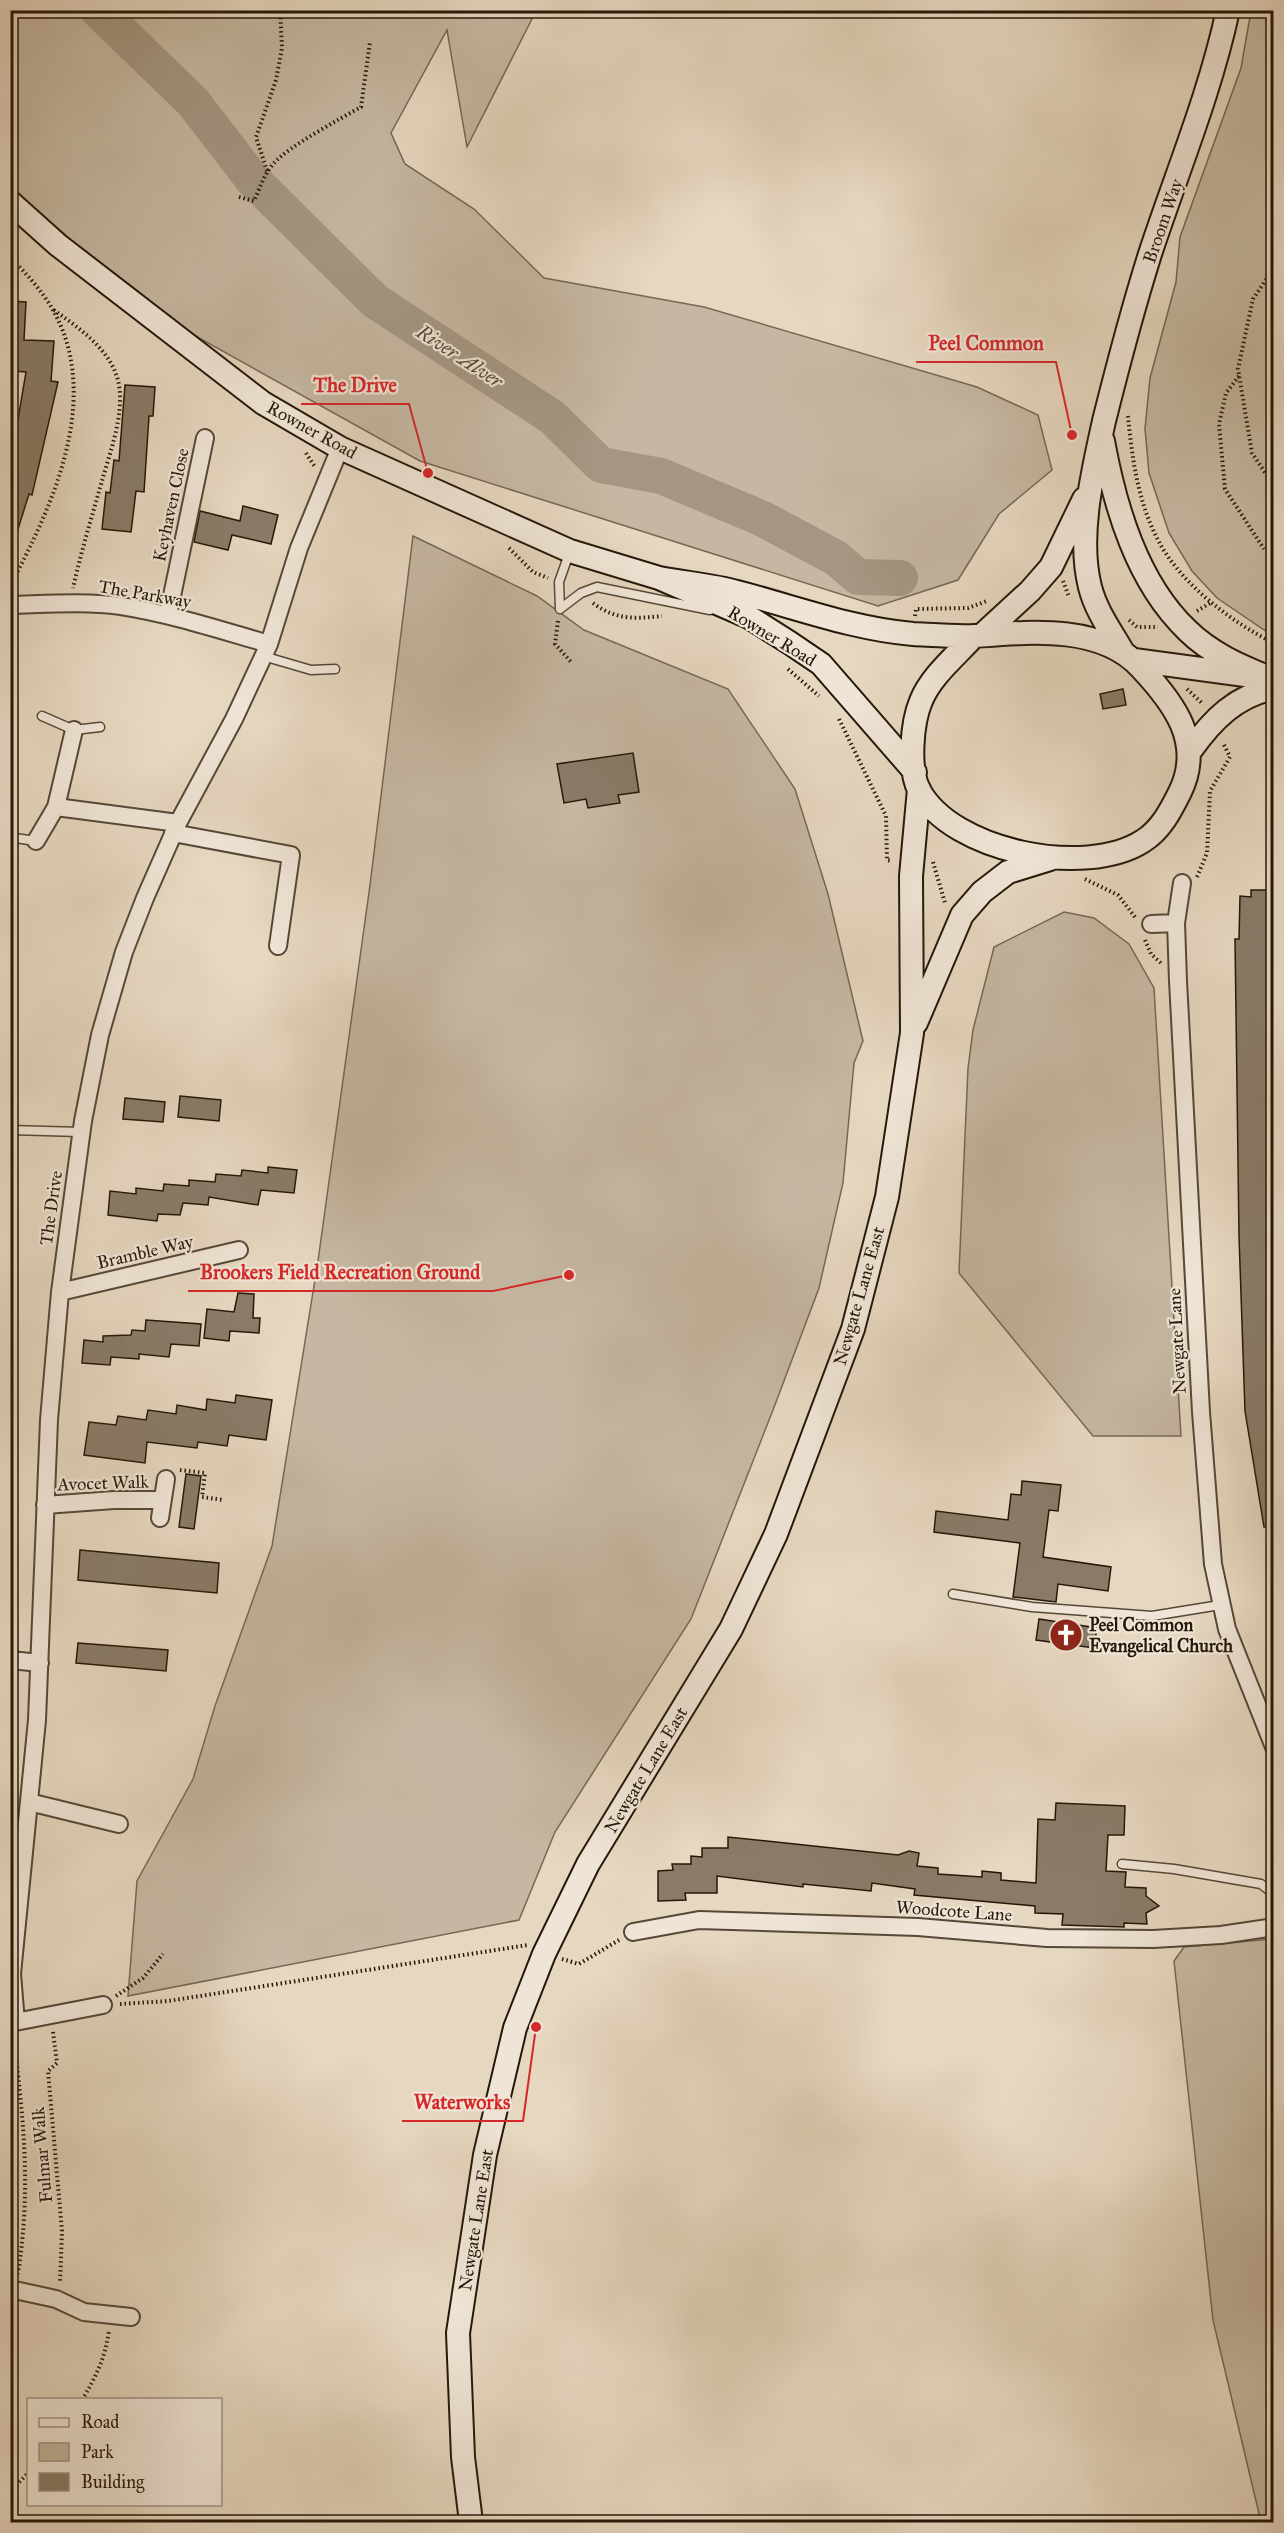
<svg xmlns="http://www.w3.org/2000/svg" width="1284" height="2533" font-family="'IM FELL Great Primer',serif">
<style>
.green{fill:#c5b7a1;stroke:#756855;stroke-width:1.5}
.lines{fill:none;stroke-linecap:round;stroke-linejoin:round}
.river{stroke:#a49682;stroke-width:36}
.building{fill:#897b68;stroke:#251809;stroke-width:1.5}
.service-casing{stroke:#554837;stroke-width:11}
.minor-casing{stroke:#554837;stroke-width:20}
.secondary-casing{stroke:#251809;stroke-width:26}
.path{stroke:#251809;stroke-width:4;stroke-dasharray:1.5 3;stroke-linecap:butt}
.service{stroke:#efe5d6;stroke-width:8}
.minor{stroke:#efe5d6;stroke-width:16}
.secondary{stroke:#efe5d6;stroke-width:22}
.labels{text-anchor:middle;stroke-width:4.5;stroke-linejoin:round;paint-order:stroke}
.street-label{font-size:18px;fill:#251809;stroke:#efe5d6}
.poi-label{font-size:18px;font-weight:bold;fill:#251809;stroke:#efe5d6;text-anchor:start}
.water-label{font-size:20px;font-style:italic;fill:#584a39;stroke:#efe5d6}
.leader{fill:none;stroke:#d62828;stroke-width:2}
.callout-dot{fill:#d62828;stroke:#efe5d6;stroke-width:2}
.callout-label{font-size:20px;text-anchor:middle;font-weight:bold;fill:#d62828;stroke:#efe5d6;stroke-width:4.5;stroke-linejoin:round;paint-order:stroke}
</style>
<rect width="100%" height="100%" fill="#e6d7c0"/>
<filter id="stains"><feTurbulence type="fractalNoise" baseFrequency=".00333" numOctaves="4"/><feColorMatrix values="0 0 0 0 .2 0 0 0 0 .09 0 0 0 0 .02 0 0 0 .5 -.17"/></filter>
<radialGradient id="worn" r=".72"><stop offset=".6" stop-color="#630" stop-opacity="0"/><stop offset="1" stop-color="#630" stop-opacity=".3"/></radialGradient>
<path class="green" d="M10,11h526l-69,136 -20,-117 -56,103 14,31 69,45 70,69 160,29 273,80 61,28 14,55 -53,44 -41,66 -80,26 -458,-145 -282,-157 -127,-117z
M1251,11h23l-1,625 -56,-38 -25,-27 -23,-38 -20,-60 -4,-44 5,-51 26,-96 4,-45 61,-169z
M413,536l124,60 47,34 144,59 67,100 33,105 35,147 -9,22 -11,120 -24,105 -46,122 -82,209 -136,213 -36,88 -391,76 9,-115 56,-102 22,-73 57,-160 46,-285 52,-376z
M1064,912l30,6 35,26 25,44 27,448h-88l-134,-163 9,-205 5,-38 21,-83z
M1273,1939l1,583h-13l-48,-202 -39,-359 10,-14z"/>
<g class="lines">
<path class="river" d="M98,10l95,92 60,78 122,121 177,116 49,48 60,11 100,42 75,40 22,19 42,1"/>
</g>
<path class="building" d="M10,301l16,1 -2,38 30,1 -3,40 7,1 -26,113 -3,-1 -15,48h-4v-100l4,1 12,-71 -13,-1 1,-16h-4z
M125,385l30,2 -2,29h-4l-5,76 -8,-1 -5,41 -29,-3 4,-37 4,1 4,-33 5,1z
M243,506l35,9 -7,29 -39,-9 -4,15 -34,-8 6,-31 40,10z
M1123,689l3,16 -23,4 -3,-15z
M633,753l6,39 -21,3 2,8 -32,5 -2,-9 -22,4 -7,-39z
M1251,890h23v636l-10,1 -19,-116 -6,-175 -4,-297h4l1,-43 11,1z
M180,1096l41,4 -2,21 -41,-4z
M125,1098l40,4 -2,20 -40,-3z
M268,1167l29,3 -3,23 -33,-3 -3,15 -49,-8 -1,8 -25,-2 -3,12 -22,-1 -1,7 -49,-6 2,-24 26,3v-6l27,3 1,-7 25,2v-6l26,2 1,-8 25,2 1,-6 26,3z
M238,1293l16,1 -1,24h7l-1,15 -29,-2 -1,10 -25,-3 3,-29 27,3z
M146,1320l55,4 -2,22 -28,-2 -2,13 -30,-3v5l-28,-2 -1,8 -28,-2 2,-23 19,2v-6l28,-1 1,-5 13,1z
M236,1395l36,5 -6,40 -37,-5 -2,11 -29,-4 -1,6 -50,-6 -2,21 -61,-8 5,-33 27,3 2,-9 28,4 2,-10 28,4 1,-9 29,5 1,-11 28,4z
M186,1474l15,2 -7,53 -15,-2z
M1022,1481l39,4 -3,26 -9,-1 -6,47 68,10 -3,24 -50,-7 -2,18 -43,-5 7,-54 -86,-11 2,-21 72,9 3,-26 10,1z
M80,1550l139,13 -2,30 -139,-13z
M1039,1619l58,9 -3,20 -58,-8z
M78,1643l90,7 -2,21 -90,-8z
M1056,1803l69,3 -1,29h-16l-2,36 20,1 -1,15 21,1v8l13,10 -13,7 1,11 -23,-1v4l-62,-2 1,-11 -28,-1v-7l-121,-11 1,-6 -43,-6 -1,8 -68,-7v3l-86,-11v17h-32l1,7 -28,1v-30l15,-1 -1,-6h19v-8l11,1v-9h26v-11l170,18 11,-4 10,2 -2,13 21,2v6l44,3v-6l19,2v7l35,3 2,-64 17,1z"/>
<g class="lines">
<defs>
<path id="service" d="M560,609l21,-16 16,-6 113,23
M560,609l-1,-27 11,-31
M263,656l48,14 24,-1
M42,716l32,14 26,-3
M15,838l21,3
M10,1130l71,2
M953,1594l79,13 120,9 68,-11
M1122,1864l52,5 87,15 13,10"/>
<path id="minor" d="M10,605c37,-1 75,-4 111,1 51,8 99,24 148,38
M168,615l37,-177
M56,807l122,16
M173,833l118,22 -13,91
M36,841l20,-34 18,-77
M1182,883l-6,40 2,58 23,431 12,152 14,65 47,118
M1151,924l25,-1
M60,1292l179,-42
M45,1505l69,-5h48
M160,1518l6,-39
M10,1660l30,3
M29,1802l90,22
M633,1932l66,-12 219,7 129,11 106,1 68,-4 53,-8
M16,2022l-4,-48 25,-254 12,-300 11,-128 23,-171 17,-86 24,-83 21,-54 33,-75 56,-104 35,-75 30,-96 41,-100
M10,2023l93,-18
M10,2289l46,10 28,13 47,5"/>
<path id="secondary" d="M10,202l48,43 205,158 77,45 230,103 89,27 90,39 41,26 31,21 94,108
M1103,441c12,66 34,141 84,189 23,23 53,36 83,48
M659,578c26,5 53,7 78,14 58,15 116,37 176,42 20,1 42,3 62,2 53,-4 126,-12 166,32 33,35 63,75 39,124 -9,18 -19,38 -37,49 -57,37 -191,11 -224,-51 -11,-22 -7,-68 2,-89 10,-25 35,-45 53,-65
M982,635l48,-44 21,-24 33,-68
M1123,652c-12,-21 -27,-41 -33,-65 -13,-51 3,-116 14,-166 14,-56 29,-113 46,-167 27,-82 60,-160 78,-244
M1134,660l111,15
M1191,750c22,-31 45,-54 83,-62
M916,1023l46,-108 20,-23 26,-20 42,-13
M471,2522l-8,-65 -5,-124 27,-178 30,-127 29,-74 44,-90 143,-235 45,-95 77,-205 34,-132 25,-164 -1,-157 8,-87"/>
</defs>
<use href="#service" class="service-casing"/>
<use href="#minor" class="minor-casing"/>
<use href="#secondary" class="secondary-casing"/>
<path class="path" d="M1272,10l2,1
M267,171l-11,-34 20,-57 6,-32 -2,-38
M239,197l15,4c6,-13 10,-27 20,-38 15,-17 66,-44 87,-56l9,-65
M10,257c15,15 33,35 43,53 49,87 1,193 -41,272v7
M1274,268l-21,31 -15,70 14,84 22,33
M54,310c26,19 59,41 65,75 5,31 -9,67 -17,96 -10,35 -21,71 -29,107
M1239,376l-13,17 -7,31 6,65 39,60
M1128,416c4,42 10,86 30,124 21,42 74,83 116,103
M306,453l9,14
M509,548l24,24 15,6
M1063,581l6,16
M593,603c22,17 43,16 69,13
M1197,611l15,-9
M915,616l1,-7 52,-1 19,-7
M1129,620l8,7h21
M558,621l-3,23 17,19
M788,669l31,27
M1187,689l16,15
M839,719l47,97 1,44 5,1
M933,862l12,41
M1197,877l10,-24 3,-62 20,-34 -7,-14
M1085,879l33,16 17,22
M1145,940l6,14 10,9
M180,1470l25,3 -3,24 22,3
M562,1959l17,5 40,-24
M116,1996l27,-18 20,-24
M120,2004l48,-3 360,-56
M53,2032l4,31 -9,8 14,160 -2,52
M14,2040c10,84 17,150 4,234
M82,2400c14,-23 23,-42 27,-69
M10,2492l18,-19"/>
<use href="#service" class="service"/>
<use href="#minor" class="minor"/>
<use href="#secondary" class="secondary"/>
</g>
<defs>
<symbol id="church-disc" viewBox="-11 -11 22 22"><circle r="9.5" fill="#8f2418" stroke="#efe5d6"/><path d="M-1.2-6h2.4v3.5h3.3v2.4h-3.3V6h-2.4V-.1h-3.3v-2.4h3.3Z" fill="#fff"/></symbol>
</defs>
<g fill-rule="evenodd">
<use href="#church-disc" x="1047" y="1616" width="38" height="38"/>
</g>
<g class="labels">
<g class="street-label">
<text transform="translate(1163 221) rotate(-71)" y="6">Broom Way</text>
<text transform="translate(312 430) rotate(29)" y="6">Rowner Road</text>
<text transform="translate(171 505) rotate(-78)" y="6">Keyhaven Close</text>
<text transform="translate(145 594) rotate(10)" y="6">The Parkway</text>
<text transform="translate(772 636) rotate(31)" y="6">Rowner Road</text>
<text transform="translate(51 1208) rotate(-82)" y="6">The Drive</text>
<text transform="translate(145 1252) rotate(-13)" y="6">Bramble Way</text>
<text transform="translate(859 1296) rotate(-74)" y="6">Newgate Lane East</text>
<text transform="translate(1177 1341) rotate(-93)" y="6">Newgate Lane</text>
<text transform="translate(103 1483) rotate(-2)" y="6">Avocet Walk</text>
<text transform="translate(646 1770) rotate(-59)" y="6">Newgate Lane East</text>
<text transform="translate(954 1911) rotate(4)" y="6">Woodcote Lane</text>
<text transform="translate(42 2155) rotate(-95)" y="6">Fulmar Walk</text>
<text transform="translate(476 2220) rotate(-81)" y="6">Newgate Lane East</text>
</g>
<g class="poi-label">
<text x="1089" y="1631">Peel Common<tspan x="1089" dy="21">Evangelical Church</tspan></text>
</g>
<g class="water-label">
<text transform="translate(460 356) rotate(33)" y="7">River Alver</text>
</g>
</g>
<path class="leader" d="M1072 435L1056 362H916M428 473L409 404H301M569 1275L493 1291H188M536 2027L523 2121H402"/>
<g class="callout-dot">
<circle cx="1072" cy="435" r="6"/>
<circle cx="428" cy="473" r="6"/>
<circle cx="569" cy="1275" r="6"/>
<circle cx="536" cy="2027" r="6"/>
</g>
<g class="callout-label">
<text x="986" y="350">Peel Common</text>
<text x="355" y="392">The Drive</text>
<text x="340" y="1279">Brookers Field Recreation Ground</text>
<text x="462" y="2109">Waterworks</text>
</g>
<rect width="1284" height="2533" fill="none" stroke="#e6d7c0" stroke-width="36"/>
<rect x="12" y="12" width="1260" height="2509" fill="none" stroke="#251809" stroke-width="3"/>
<rect x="18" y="18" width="1248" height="2497" fill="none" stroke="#251809" stroke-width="1.5"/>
<rect x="27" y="2398" width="195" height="108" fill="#efe5d6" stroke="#9e9384" stroke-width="1.5"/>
<rect x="39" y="2418" width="30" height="9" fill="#efe5d6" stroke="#9e9384" stroke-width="1.5"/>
<text x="81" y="2428" font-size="18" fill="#251809">Road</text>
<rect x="39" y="2443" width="30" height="18" fill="#c5b7a1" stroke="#9e9384" stroke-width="1.5"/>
<text x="81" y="2458" font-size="18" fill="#251809">Park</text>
<rect x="39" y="2473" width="30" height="18" fill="#897b68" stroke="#9e9384" stroke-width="1.5"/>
<text x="81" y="2488" font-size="18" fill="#251809">Building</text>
<rect width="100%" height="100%" filter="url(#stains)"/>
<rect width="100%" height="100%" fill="url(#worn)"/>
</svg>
